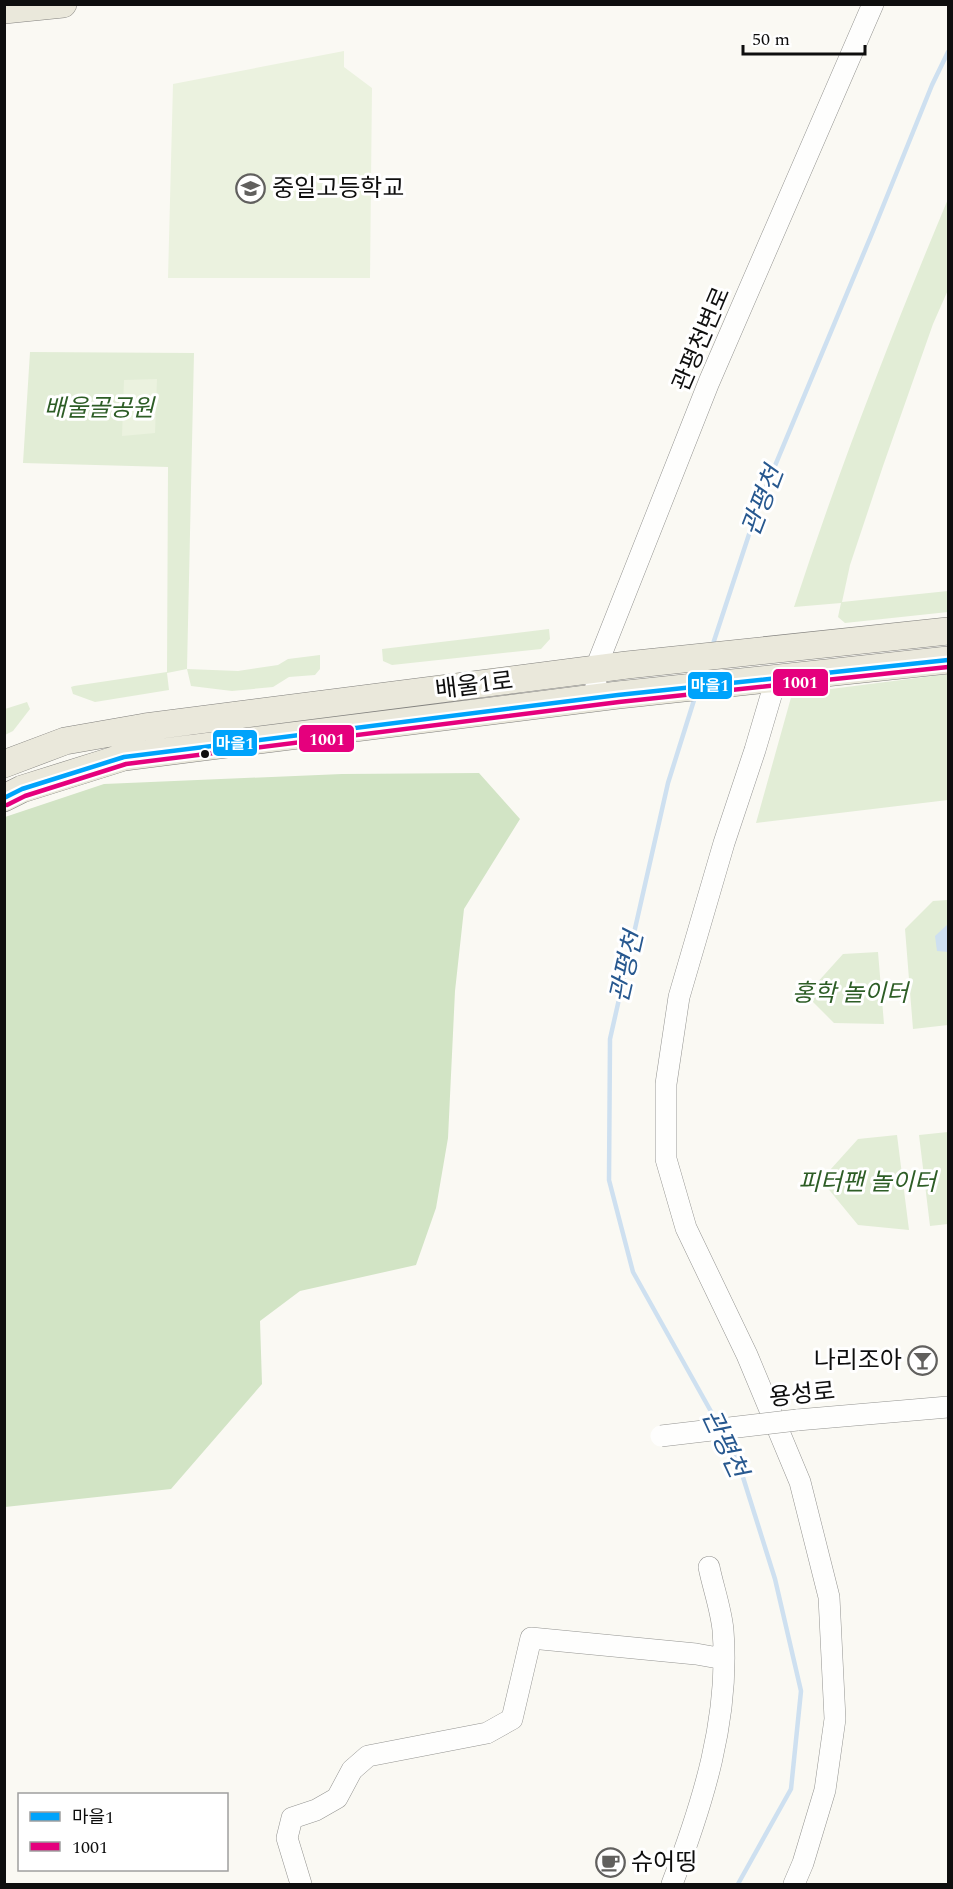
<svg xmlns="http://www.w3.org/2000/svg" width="953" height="1889" font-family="Spectral,'Noto Sans KR',serif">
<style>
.green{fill:#e2edd6}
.forest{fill:#d2e4c5}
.pitch{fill:#ebf2df}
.water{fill:#cee0f0}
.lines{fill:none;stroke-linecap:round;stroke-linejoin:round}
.stream{stroke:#cee0f0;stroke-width:4.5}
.minor-casing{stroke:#949491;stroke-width:22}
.major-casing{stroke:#82817e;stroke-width:28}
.minor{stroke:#fefefd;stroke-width:21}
.major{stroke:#eae8db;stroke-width:27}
.minor-bridge-casing{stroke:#949491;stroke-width:22;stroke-linecap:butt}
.minor-bridge{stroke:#fefefd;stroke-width:21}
.bus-1-casing{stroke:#fff;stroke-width:9}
.bus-2-casing{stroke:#fff;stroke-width:9}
.bus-1{stroke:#00a3fb;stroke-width:4.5}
.bus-2{stroke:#e5007d;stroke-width:4.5}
.bus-dot{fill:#0e0e0e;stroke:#fff;stroke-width:2}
.labels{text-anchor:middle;stroke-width:6;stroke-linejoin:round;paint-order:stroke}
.poi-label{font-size:24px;fill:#0e0e0e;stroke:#fff;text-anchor:start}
.street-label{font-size:24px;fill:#0e0e0e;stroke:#fff}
.park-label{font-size:24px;font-style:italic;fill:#2d5d26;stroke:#fff}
.water-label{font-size:26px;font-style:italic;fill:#27588f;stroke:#fff}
.line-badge{stroke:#fff;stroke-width:2}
.badge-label{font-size:16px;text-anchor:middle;font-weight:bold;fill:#fff}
</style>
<rect width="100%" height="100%" fill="#faf9f3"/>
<path class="green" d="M948,199v91l-15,34 -50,142 -33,99 -8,37 106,-11v21l-103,11 -7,-6 3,-14 -47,4c45,-138 98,-274 154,-408z
M30,352l164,1 -7,316 51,2 40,-6 10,-6 32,-4v14l-5,6 -26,2 -16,10 -41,4 -41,-5 -4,-17 -20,4 2,17 -74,12 -22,-8 -2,-7 3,-1 93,-14 1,-205 -145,-4z
M549,629l1,10 -9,10 -149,16 -9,-4 -1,-12z
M948,674v126l-192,23 36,-129z
M27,702l3,7 -17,22 -8,4v-26z
M948,900v125l-35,4 -8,-100 28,-28z
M878,952l6,72 -50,-1 -28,-28 37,-41z
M948,1132v92l-18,2 -11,-91z
M897,1135l12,95 -51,-5 -37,-45 37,-41z"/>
<path class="forest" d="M479,773l41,46 -56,90 -9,82 -7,147 -12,70 -20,57 -116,26 -40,30 2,63 -91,105 -166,18v-690l99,-33 238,-10z"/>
<path class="pitch" d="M344,51v16l28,21 -2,190h-202l5,-194z
M157,379l-2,54 -33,3 2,-56z"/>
<path class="water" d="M948,924v28l-11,-1 -2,-15z"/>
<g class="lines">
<path class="stream" d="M712,647l47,-143 114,-273 59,-146 16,-33
M695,697l-27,86 -58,256 -1,141 24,92 85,152
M724,1434l12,21 39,124 26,112 -10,98 -53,95"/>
<defs>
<path id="minor" d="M776,679l-21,71 -31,93 -45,154 -13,87v75l20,69 61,127 53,127 29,115 6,122 -10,71 -22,73 -9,21
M597,699l-2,-29 114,-288 164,-378
M797,1420l151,-13
M301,1884l-14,-46 5,-20 24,-8 21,-12 15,-28 16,-14 119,-23 25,-14 19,-81 165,16 28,5
M672,1884c31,-81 58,-166 51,-254 -2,-21 -10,-43 -14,-63"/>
<path id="major" d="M4,10l59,-6
M4,764l61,-23 80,-14 482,-62 321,-34
M4,798l18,-9 102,-32 494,-62 330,-35"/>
</defs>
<use href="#minor" class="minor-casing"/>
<use href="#major" class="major-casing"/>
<use href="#minor" class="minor"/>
<use href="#major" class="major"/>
<defs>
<path id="minor-bridge" d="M661,1436l136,-16"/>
</defs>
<use href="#minor-bridge" class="minor-bridge-casing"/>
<use href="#minor-bridge" class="minor-bridge"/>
<defs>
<path id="bus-1" d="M4,798l18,-9 102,-32 494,-62 330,-35"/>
<path id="bus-2" d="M7,805l18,-9 101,-32 493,-62 329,-35"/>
</defs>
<use href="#bus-1" class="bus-1-casing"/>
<use href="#bus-2" class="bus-2-casing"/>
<use href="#bus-1" class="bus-1"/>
<use href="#bus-2" class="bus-2"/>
</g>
<defs>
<symbol id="school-ring" viewBox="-11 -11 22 22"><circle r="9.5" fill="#fff" stroke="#61605e" stroke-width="1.5"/><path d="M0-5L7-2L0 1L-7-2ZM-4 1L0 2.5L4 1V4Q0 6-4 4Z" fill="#61605e"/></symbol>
<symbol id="bar-ring" viewBox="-11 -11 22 22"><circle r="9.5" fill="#fff" stroke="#61605e" stroke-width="1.5"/><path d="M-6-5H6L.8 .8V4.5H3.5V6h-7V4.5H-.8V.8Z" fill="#61605e"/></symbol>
<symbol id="cafe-ring" viewBox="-11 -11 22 22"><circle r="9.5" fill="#fff" stroke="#61605e" stroke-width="1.5"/><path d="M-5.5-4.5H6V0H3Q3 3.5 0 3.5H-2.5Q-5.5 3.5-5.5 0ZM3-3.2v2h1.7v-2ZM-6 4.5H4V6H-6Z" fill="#61605e"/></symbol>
</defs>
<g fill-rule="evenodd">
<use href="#school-ring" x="234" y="172" width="33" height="33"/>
<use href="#bar-ring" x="906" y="1344" width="33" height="33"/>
<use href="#cafe-ring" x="594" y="1846" width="33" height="33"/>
</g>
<circle class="bus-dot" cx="205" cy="754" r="5"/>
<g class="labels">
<g class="poi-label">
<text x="272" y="196">중일고등학교</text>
<text x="902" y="1368" text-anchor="end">나리조아</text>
<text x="631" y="1870">슈어띵</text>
</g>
<g class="street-label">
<text transform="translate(701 339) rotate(-67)" y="8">관평천변로</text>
<text transform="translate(474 685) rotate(-7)" y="8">배울1로</text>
<text transform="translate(802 1394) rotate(-6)" y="8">용성로</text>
</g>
<g class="park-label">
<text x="99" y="416">배울골공원</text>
<text x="850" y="1001">홍학 놀이터</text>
<text x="867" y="1190">피터팬 놀이터</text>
</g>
<g class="water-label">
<text transform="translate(762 501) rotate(-69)" y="9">관평천</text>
<text transform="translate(626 967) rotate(-77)" y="9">관평천</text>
<text transform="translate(725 1443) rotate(65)" y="9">관평천</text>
</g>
</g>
<g class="line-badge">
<rect x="772" y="668" width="57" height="29" rx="6" fill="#e5007d"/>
<rect x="687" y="671" width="46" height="29" rx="6" fill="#00a3fb"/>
<rect x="298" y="724" width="57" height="29" rx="6" fill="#e5007d"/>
<rect x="212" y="729" width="46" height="28" rx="6" fill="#00a3fb"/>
</g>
<g class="badge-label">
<text x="800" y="688">1001</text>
<text x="710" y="691">마을1</text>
<text x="327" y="745">1001</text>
<text x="235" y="749">마을1</text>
</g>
<rect width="953" height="1889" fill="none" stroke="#0e0e0e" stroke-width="12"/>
<rect x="18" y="1793" width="210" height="78" fill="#ffffff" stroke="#9f9f9f" stroke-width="1.5"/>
<rect x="30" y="1812" width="30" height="9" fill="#00a3fb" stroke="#9f9f9f" stroke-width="1.5"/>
<text x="72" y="1823" font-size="18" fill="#0e0e0e">마을1</text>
<rect x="30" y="1842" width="30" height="9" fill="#e5007d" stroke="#9f9f9f" stroke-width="1.5"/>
<text x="72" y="1853" font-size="18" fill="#0e0e0e">1001</text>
<path d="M743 45v9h122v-9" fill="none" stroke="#0e0e0e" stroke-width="3"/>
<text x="752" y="45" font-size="18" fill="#0e0e0e" stroke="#ffffff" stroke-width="4.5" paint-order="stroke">50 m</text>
</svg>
